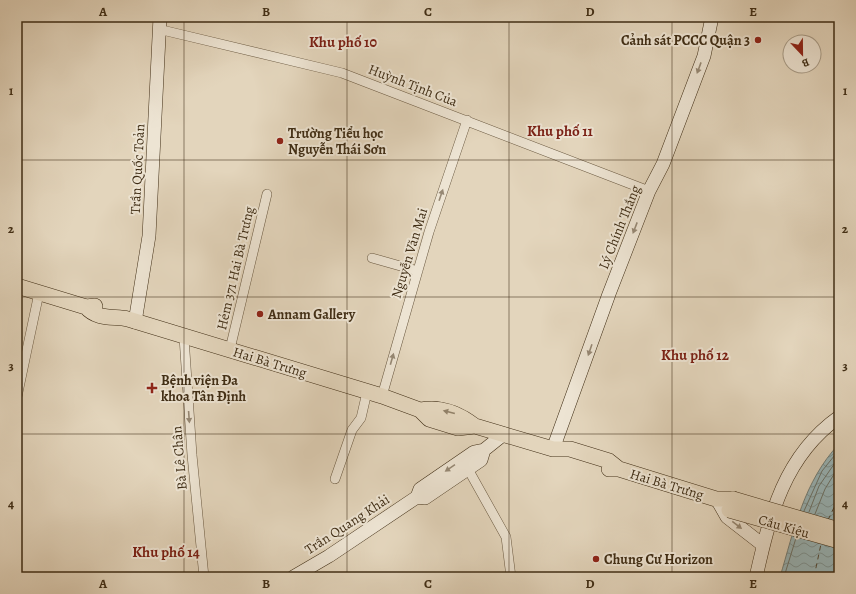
<svg xmlns="http://www.w3.org/2000/svg" width="856" height="594" font-family="Alegreya,serif">
<style>
.water{fill:url(#water-waves);stroke:#747f78}
.lines{fill:none;stroke-linecap:round;stroke-linejoin:round}
.shore{stroke:#6c7268;stroke-width:1}
.ferry{stroke:#514836;stroke-width:1;stroke-dasharray:5 4;stroke-linecap:butt}
.street-casing{stroke:#68573f;stroke-width:10}
.secondary-casing{stroke:#3f2d15;stroke-width:14}
.primary-casing{stroke:#3f2d15;stroke-width:16}
.street{stroke:#ede4d3;stroke-width:9}
.secondary{stroke:#ede4d3;stroke-width:13}
.primary{stroke:#e3d5bc;stroke-width:15}
.primary-bridge-casing{stroke:#3f2d15;stroke-width:16;stroke-linecap:butt}
.primary-bridge{stroke:#e3d5bc;stroke-width:15}
.oneway{fill:#968874}
.oneway2{fill:#918168}
.grid{fill:none;stroke:#3f2d15;stroke-width:1;stroke-opacity:0.55}
.poi-dot{fill:#8f2418;stroke:#ede4d3;stroke-width:1.5}
.labels{text-anchor:middle;stroke-width:4;stroke-linejoin:round;paint-order:stroke}
.poi-label{font-size:14px;font-weight:bold;fill:#3f2d15;stroke:#ede4d3;text-anchor:start}
.street-label{font-size:14px;fill:#3f2d15;stroke:#ede4d3}
.neighbourhood-label{font-size:15px;font-weight:bold;fill:#7a1f14;stroke:#ede4d3}
.neatline{fill:none;stroke:#3f2d15;stroke-width:1.5}
.grid-label{font-size:13px;text-anchor:middle;font-weight:bold;fill:#3f2d15}
</style>
<defs>
<pattern id="water-waves" width="16" height="10" patternUnits="userSpaceOnUse"><rect width="16" height="10" fill="#98b6ba"/><path d="M0 5q4-4 8 0t8 0" fill="none" stroke="#7d9496"/></pattern>
</defs>
<rect width="100%" height="100%" fill="#e3d5bc"/>
<filter id="stains"><feTurbulence type="fractalNoise" baseFrequency=".005" numOctaves="4"/><feColorMatrix values="0 0 0 0 .2 0 0 0 0 .09 0 0 0 0 .02 0 0 0 .5 -.17"/></filter>
<radialGradient id="worn" r=".72"><stop offset=".6" stop-color="#630" stop-opacity="0"/><stop offset="1" stop-color="#630" stop-opacity=".3"/></radialGradient>
<path class="water" d="M839,444v133h-59c14,-47 24,-96 59,-133z"/>
<g class="lines">
<path class="shore" d="M804,511l18,-40 17,-21
M809,512l10,-26 20,-29
M815,514l10,-25 14,-23
M784,577l12,-39"/>
<path class="ferry" d="M828,520l11,-23
M814,577l7,-33"/>
<defs>
<path id="street" d="M158,29l184,44 307,118
M372,258l46,13
M184,337l8,118 12,122
M230,349l37,-155
M382,396l47,-164 38,-112
M17,397l22,-104
M468,469l38,68 5,40
M335,479l17,-49 9,-12 6,-26"/>
<path id="secondary" d="M135,322l14,-86 11,-219
M553,449l56,-155 40,-103 14,-27 33,-87 8,-21 8,-39
M417,497l8,1 56,-38 3,-10
M719,503l8,14 36,28
M293,577l36,-21 88,-59 3,-8 54,-37 10,-2 20,-16
M756,577c14,-62 28,-121 83,-160"/>
<path id="primary" d="M17,286l69,21 9,-1
M86,307c11,13 28,9 42,12l254,77 38,14 9,9 29,9 17,-2 78,23h17l39,12 10,8
M420,410c21,-4 38,3 55,16
M609,469h10l97,30h17"/>
</defs>
<use href="#street" class="street-casing"/>
<use href="#secondary" class="secondary-casing"/>
<use href="#primary" class="primary-casing"/>
<use href="#street" class="street"/>
<use href="#secondary" class="secondary"/>
<use href="#primary" class="primary"/>
<defs>
<path id="primary-bridge" d="M733,499l106,31
M729,510l110,31"/>
</defs>
<use href="#primary-bridge" class="primary-bridge-casing"/>
<use href="#primary-bridge" class="primary-bridge"/>
</g>
<defs><path id="oneway-solid" d="M-6-.8H1V-3.2L6.5 0L1 3.2V.8H-6Z"/></defs>
<g class="oneway">
<use href="#oneway-solid" transform="translate(699 68) rotate(110)"/>
<use href="#oneway-solid" transform="translate(441 195) rotate(-71)"/>
<use href="#oneway-solid" transform="translate(635 228) rotate(111)"/>
<use href="#oneway-solid" transform="translate(590 350) rotate(109)"/>
<use href="#oneway-solid" transform="translate(392 359) rotate(-74)"/>
<use href="#oneway-solid" transform="translate(189 417) rotate(86)"/>
<use href="#oneway-solid" transform="translate(450 468) rotate(146)"/>
<use href="#oneway-solid" transform="translate(737 525) rotate(38)"/>
</g>
<use class="oneway2" href="#oneway-solid" transform="translate(449 412) rotate(-166)"/>
<path class="grid" d="M184,17v560M347,17v560M509,17v560M672,17v560M17,160h822M17,297h822M17,434h822"/>
<g class="poi-dot">
<circle cx="758" cy="40" r="4"/>
<circle cx="280" cy="141" r="4"/>
<circle cx="260" cy="314" r="4"/>
<path d="M150 382h4v4h4v4h-4v4h-4v-4h-4v-4h4z"/>
<circle cx="596" cy="559" r="4"/>
</g>
<g class="labels">
<g class="poi-label">
<text x="750" y="45" text-anchor="end">Cảnh sát PCCC Quận 3</text>
<text x="288" y="138">Trường Tiểu học<tspan x="288" dy="16">Nguyễn Thái Sơn</tspan></text>
<text x="268" y="319">Annam Gallery</text>
<text x="161" y="385">Bệnh viện Đa<tspan x="161" dy="16">khoa Tân Định</tspan></text>
<text x="604" y="564">Chung Cư Horizon</text>
</g>
<g class="street-label">
<text transform="translate(413 85) rotate(21)" y="5">Huỳnh Tịnh Của</text>
<text transform="translate(137 169) rotate(-87)" y="5">Trần Quốc Toản</text>
<text transform="translate(619 227) rotate(-68)" y="5">Lý Chính Thắng</text>
<text transform="translate(409 253) rotate(-73)" y="5">Nguyễn Văn Mai</text>
<text transform="translate(235 268) rotate(-77)" y="5">Hẻm 371 Hai Bà Trưng</text>
<text transform="translate(270 362) rotate(17)" y="5">Hai Bà Trưng</text>
<text transform="translate(179 458) rotate(-95)" y="5">Bà Lê Chân</text>
<text transform="translate(667 484) rotate(17)" y="5">Hai Bà Trưng</text>
<text transform="translate(347 524) rotate(-33)" y="5">Trần Quang Khải</text>
<text transform="translate(784 526) rotate(16)" y="5">Cầu Kiệu</text>
</g>
<g class="neighbourhood-label">
<text x="343" y="47">Khu phố 10</text>
<text x="560" y="136">Khu phố 11</text>
<text x="695" y="360">Khu phố 12</text>
<text x="166" y="557">Khu phố 14</text>
</g>
</g>
<rect width="856" height="594" fill="none" stroke="#e3d5bc" stroke-width="44"/>
<g transform="translate(802 54) rotate(158)"><circle r="19" fill="#ede4d3" stroke="#a79b87"/>
<path d="M0-3L7 15L0 10L-7 15Z" fill="#8f2418"/>
<text y="-6" font-size="11" font-weight="bold" text-anchor="middle" fill="#3f2d15">B</text>
</g>
<rect x="22" y="22" width="812" height="550" class="neatline"/>
<g class="grid-label">
<text x="103" y="16">A</text>
<text x="266" y="16">B</text>
<text x="428" y="16">C</text>
<text x="590" y="16">D</text>
<text x="753" y="16">E</text>
<text x="11" y="95">1</text>
<text x="845" y="95">1</text>
<text x="11" y="233">2</text>
<text x="845" y="233">2</text>
<text x="11" y="370">3</text>
<text x="845" y="370">3</text>
<text x="11" y="508">4</text>
<text x="845" y="508">4</text>
<text x="103" y="588">A</text>
<text x="266" y="588">B</text>
<text x="428" y="588">C</text>
<text x="590" y="588">D</text>
<text x="753" y="588">E</text>
</g>
<rect width="100%" height="100%" filter="url(#stains)"/>
<rect width="100%" height="100%" fill="url(#worn)"/>
</svg>
